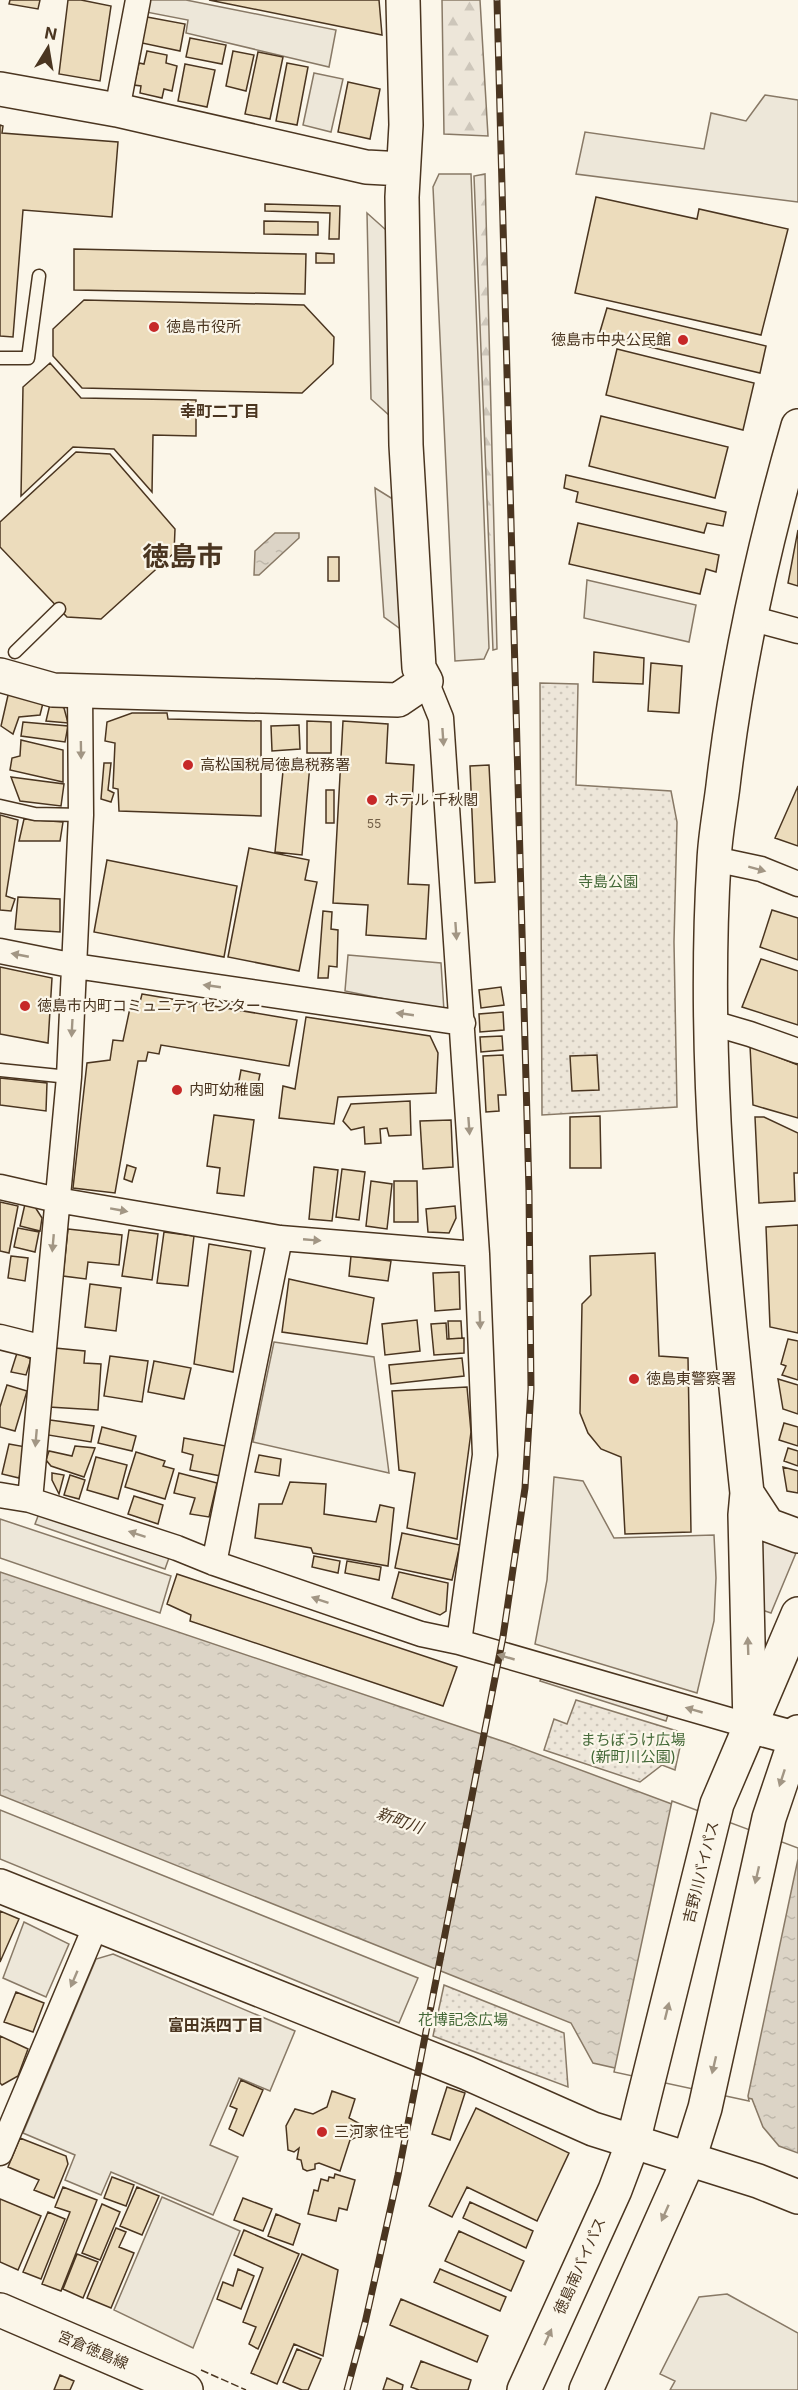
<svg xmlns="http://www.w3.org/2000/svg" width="798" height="2390" font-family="Inter,'Noto Sans JP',sans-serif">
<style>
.forest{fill:url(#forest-firs);stroke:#887966;stroke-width:1.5}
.park{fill:url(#park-dots);stroke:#887966;stroke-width:1.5}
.garden{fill:#ede6d9;stroke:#887966;stroke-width:1.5}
.parking{fill:#ede7d9;stroke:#887966;stroke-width:1.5}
.water{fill:url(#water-ripples);stroke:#887966;stroke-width:1.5}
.pier{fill:#fbf6e9;stroke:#887966;stroke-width:1.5}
.building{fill:#ecdcbc;stroke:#4a3520;stroke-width:1.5}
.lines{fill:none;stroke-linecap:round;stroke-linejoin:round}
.lane-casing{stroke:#4a3520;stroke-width:15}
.street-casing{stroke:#4a3520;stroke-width:27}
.secondary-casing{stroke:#4a3520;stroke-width:36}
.highway-casing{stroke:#4a3520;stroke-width:36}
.lane{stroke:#fbf6e9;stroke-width:12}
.street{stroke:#fbf6e9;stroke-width:24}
.secondary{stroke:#fbf6e9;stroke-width:33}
.highway{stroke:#fbf6e9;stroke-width:33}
.rail-casing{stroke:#4a3520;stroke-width:7}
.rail{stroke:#fbf6e9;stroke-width:4.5;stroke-dasharray:14;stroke-linecap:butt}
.fence{stroke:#4a3520;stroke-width:1.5;stroke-dasharray:8 3;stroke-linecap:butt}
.oneway{fill:#a29684}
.poi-dot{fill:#c62828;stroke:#fbf6e9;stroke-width:2}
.labels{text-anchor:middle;stroke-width:4.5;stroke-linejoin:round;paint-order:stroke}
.number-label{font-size:12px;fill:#725f47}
.poi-label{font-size:15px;fill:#4a3520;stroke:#fbf6e9;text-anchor:start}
.park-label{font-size:15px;fill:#436837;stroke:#fbf6e9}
.street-label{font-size:15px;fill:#4a3520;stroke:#fbf6e9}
.neighbourhood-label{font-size:16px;font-weight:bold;fill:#4a3520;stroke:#fbf6e9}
.water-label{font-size:16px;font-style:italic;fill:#4a3520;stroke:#fbf6e9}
.town-label{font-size:27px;font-weight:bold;fill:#4a3520;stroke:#fbf6e9}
</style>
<defs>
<pattern id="forest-firs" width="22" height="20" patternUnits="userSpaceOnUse" patternTransform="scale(1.5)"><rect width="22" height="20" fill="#ede6d9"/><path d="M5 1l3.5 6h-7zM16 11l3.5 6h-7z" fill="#cdc6ba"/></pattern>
<pattern id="park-dots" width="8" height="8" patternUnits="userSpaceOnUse" patternTransform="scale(1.5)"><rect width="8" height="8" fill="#ede6d9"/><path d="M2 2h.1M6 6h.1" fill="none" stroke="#cdc6ba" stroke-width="1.8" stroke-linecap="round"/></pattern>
<pattern id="water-ripples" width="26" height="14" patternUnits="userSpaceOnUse" patternTransform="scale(1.5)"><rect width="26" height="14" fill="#dcd4c6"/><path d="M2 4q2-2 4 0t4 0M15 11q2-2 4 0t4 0" fill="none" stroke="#beb7aa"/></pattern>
</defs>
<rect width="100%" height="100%" fill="#fbf6e9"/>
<path class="forest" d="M442,0h38l8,136 -44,-2z
M485,174l12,475 -4,1 -19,-474z"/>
<path class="park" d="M540,683l38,1 -2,101 95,6 6,31 -3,120 3,165 -135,8z
M576,1700l101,31 5,7 -7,32 -13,-5 -22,17 -96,-32 10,-31 13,5z
M444,1985l120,48 4,54 -135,-51z"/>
<path class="garden" d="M759,1539l37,14 -25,60 -9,-3z"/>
<path class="parking" d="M148,0h38l150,30 -7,37 -143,-34 2,-13 -42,-8z
M314,73l29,6 -12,53 -28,-7z
M765,95l33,5v102l-222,-28 9,-42 119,17 7,-36 35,8z
M439,174h32l18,474 -5,11 -29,2 -22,-474z
M367,213l19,17 4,186 -19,-17z
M375,488l21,13 10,132 -22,-16z
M587,580l109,25 -7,37 -105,-24z
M348,955l93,8 3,48 -99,-20z
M274,1342l100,15 15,116 -136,-31z
M554,1477l29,4 31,57 100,-3 2,43 -2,43 -17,72 -162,-49 12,-64z
M40,1511l130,44 -5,14 -130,-45z
M0,1519l171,57 -11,37 -160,-55z
M543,1673l126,39 -3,9 -126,-40z
M0,1810l418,168 -19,45 -399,-164z
M24,1922l45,22 -23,53 -43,-19z
M113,1954l182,77 -25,60 -31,-13 -29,67 28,12 -25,58 -102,-43 -10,23 -36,-15 10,-25 -52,-22 73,-174z
M162,2197l78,34 -47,117 -79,-38z
M727,2294l71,39v57h-128l5,-9 -15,-7 39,-77z"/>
<path class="water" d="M275,533h24v5l-40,37h-5l1,-24z
M0,1572l508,171 290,108v302l-19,-7 -16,-19 -11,-28 -159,-36 -22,-40 -571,-228z"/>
<path class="pier" d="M672,1801l126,47v11l-50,237 1,5 -135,-29z"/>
<path class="building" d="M10,0h30l-2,9 -29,-5z
M68,0h13l30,6 -11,75 -41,-7z
M209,0h170l3,35z
M147,17l38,7 -5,27 -38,-8z
M190,38l36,7 -4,19 -36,-7z
M147,51l20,4 -1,8 11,3 -5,25 -8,-2 -2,9 -22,-5 1,-7 -7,-1 5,-22 5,1z
M233,51l21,4 -8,36 -20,-5z
M258,52l25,5 -13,62 -25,-5z
M287,63l21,4 -11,58 -21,-4z
M185,64l30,6 -8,37 -29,-6z
M348,82l32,7 -10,50 -32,-7z
M0,125l3,1 -1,7 116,9 -6,75 -89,-7 -10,127 -13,-1z
M596,197l101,22 2,-10 89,20 -27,106 -186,-42z
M265,204l75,2 -1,33h-10l1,-26 -65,-2z
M264,221l54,1v13l-54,-1z
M74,249l232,5 -1,40 -231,-4z
M316,253l18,1v9h-18z
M84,300l220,5 30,32 -1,27 -31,29 -220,-5 -29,-32v-27z
M607,308l159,38 -6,27 -161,-38z
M617,349l137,34 -11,47 -137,-35z
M50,363l31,35 115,2v36l-43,-1 -1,57 -38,-43 -41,-2 -52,49 2,-109z
M601,416l127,31 -13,51 -126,-32z
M76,452l34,2 65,75 -1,24 -73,66 -34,-2 -67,-70v-25z
M566,475l160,37 -3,14 -16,-3 -3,10 -128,-31 2,-10 -14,-4z
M578,523l141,32 -3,17 -10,-3 -6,25 -131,-30z
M798,530v56l-10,-3z
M328,557h11v24h-11z
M594,652l50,6 -1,26 -50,-2z
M651,663l31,3 -3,47 -31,-2z
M9,691l35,8 -4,16 -21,2 -6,17 -12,-8z
M51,700l13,8 4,15 -22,-2z
M132,713h35l1,6 93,2v95l-142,-5 -1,-22 -5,-1 2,-45 -10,-2 2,-19z
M307,721l24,1v31h-24z
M343,721l45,3 -2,39 28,2 -6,119 21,1 -3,54 -60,-4 2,-30 -35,-2z
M23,722l45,4 -3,16 -44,-6z
M299,725l1,24 -28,2 -1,-25z
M21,740l42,10v32l-53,-12 2,-12 8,-2z
M284,761l26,3 -8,91 -27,-3z
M104,763h7l-3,27 6,3 -3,9 -10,-3z
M489,765l6,117 -20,1 -5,-117z
M11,777l53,7 -3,22 -41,-5z
M798,786v60l-23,-8z
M326,790h8v33h-8z
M0,815l18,5 -12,76 9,3 -4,12 -11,-1z
M24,819l39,3 -3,19h-41z
M249,848l60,12 -4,20 12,2 -18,89 -71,-14z
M107,860l130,26 -13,71 -130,-25z
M18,897l42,2v33l-45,-3z
M772,910l26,8v42l-38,-13z
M323,911l9,1 -1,17 7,1 -1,37 -8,-1 -1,12h-10z
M761,959l37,12v54l-56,-18z
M0,967l52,11 -4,65 -48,-9z
M501,987l3,18 -23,3 -2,-18z
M142,994l155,26 -8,46 -128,-21 -2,9 -11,-2 -2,9h-8l-23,132 -42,-5 14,-125 23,-3 3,-20 10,1 7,-33 8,2z
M503,1012l1,18 -24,2 -1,-18z
M306,1017l124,19 8,17 -2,40 -98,4 -4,27 -55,-6 4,-32 12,3z
M502,1036l1,14 -22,2 -1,-15z
M750,1046l48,19v53l-45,-13z
M503,1055l3,40h-8l1,16 -13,1 -3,-56z
M597,1055l2,35 -27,1 -2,-35z
M241,1070l19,4 -3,15 -19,-3z
M0,1078l47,5 -1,28 -46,-6z
M410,1101l1,34 -22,1 -2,-8 -7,1 1,14 -16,1 -1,-17 -13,3 -8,-9 8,-17z
M214,1115l40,5 -10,76 -27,-3 3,-25 -13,-2z
M600,1116l1,52h-31v-51z
M755,1117h9l34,16v40h-4l1,28 -36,2z
M451,1120l2,47 -30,2 -3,-48z
M127,1165l9,3 -4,14 -8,-3z
M314,1167l24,3 -6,51 -23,-2z
M342,1169l23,3 -6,48 -23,-3z
M371,1181l21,3 -5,45 -21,-3z
M394,1181h23l1,41h-24z
M0,1202l18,4 -9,47 -9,-2z
M25,1204l10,3 7,11 -2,13 -20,-5z
M455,1206l1,12 -7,15 -21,-1 -2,-23z
M798,1225v108l-28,-6 -4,-100z
M18,1228l21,4 -4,20 -21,-5z
M68,1229l54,6 -3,30 -31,-3 -2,17 -23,-3z
M129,1230l29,4 -6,46 -30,-4z
M164,1232l30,4 -6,50 -31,-3z
M209,1244l42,7 -18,121 -39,-8z
M655,1253l4,103 29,2 3,174 -66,2 -4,-77 -20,-8 -13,-16 -8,-20 2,-109 9,-9 -1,-39z
M11,1256l17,2 -3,23 -17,-3z
M351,1256l40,5 -3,20 -39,-5z
M459,1272l1,37 -25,2 -2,-38z
M289,1279l85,19 -7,46 -85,-12z
M90,1284l31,4 -5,43 -31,-4z
M417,1320l3,31 -35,4 -3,-31z
M448,1321h13l1,17 -13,1z
M446,1323l1,16 17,-1v15l-30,2 -3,-31z
M788,1339l10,2v39l-16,-5 4,-9 -5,-2z
M55,1348l30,3 -1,12 17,1 -3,46 -49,-3z
M17,1353l14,6 -5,16 -15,-3z
M110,1356l38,5 -6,41 -38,-6z
M462,1358l2,18 -73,8 -2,-19z
M154,1361l37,7 -7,31 -36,-7z
M778,1379l20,6v29l-15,-5z
M7,1385l20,6 -12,40 -15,-4v-20z
M467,1387l4,45 -14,107 -50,-11 8,-55 -16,-3 -7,-79z
M50,1420l44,6 -3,16 -43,-7z
M784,1423l14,4v19l-19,-6z
M102,1427l34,9 -4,15 -34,-8z
M184,1438l47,9 -5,30 -36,-7 3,-15 -11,-3z
M9,1444l17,3 -7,31 -17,-4z
M75,1446l20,2 -11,29 -33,-11 -5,-6 3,-9 23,5z
M788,1448l10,3v15l-14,-5z
M136,1452l29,9 -2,5 11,3 -9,30 -40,-12z
M259,1455l22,4 -2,17 -24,-4z
M96,1457l31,8 -9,34 -31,-9z
M783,1467l15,4v22l-11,-2z
M52,1473l12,2 -5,19 -7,-14z
M179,1473l38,10 -8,34 -19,-3 5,-16 -21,-5z
M70,1475l15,5 -6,19 -15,-4z
M290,1482l36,2 -2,30 52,8 4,-17 14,3 -6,58 -75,-13 -2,-5 -56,-10 4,-34h23z
M134,1496l29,9 -5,19 -30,-10z
M402,1533l58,12 -8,35 -57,-12z
M314,1556l26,5 -2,12 -26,-6z
M347,1561l34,6 -2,13 -34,-7z
M399,1572l49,11 -2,28 -6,4 -48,-17z
M177,1574l280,93 -14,39 -253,-85 1,-6 -24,-11z
M0,1911l19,8 -19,43z
M16,1992l28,11 -11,29 -29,-10z
M0,2036l28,13 -10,27 -16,9 -2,-2z
M241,2080l22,10 -20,46 -14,-7 8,-20 -7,-3z
M447,2087l18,6 -15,47 -18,-6z
M332,2091l23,8 -6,19 11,6v8l-3,5 -7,3 -10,31 -21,-8 -4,1v5l-8,2 -4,-2 -2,-9 -4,-1 2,-11 -5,4 -6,-2 -2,-24 9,-17 18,5 14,-7z
M476,2108l93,45 -32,68 -70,-34 -15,30 -23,-11z
M20,2138l46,18 2,8 -14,34 -20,-8 5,-10 -31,-13z
M335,2174l20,6 -8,30 -8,-2 -3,13 -28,-7 6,-24 4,1 3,-12 7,2 1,-4 5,1z
M112,2177l22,8 -8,21 -22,-8z
M63,2187l34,13 -36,91 -19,-7 28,-72 -15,-5z
M137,2187l22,9 -17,39 -22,-9z
M243,2198l29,11 -9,22 -29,-11z
M0,2199l41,17 -23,54 -18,-8z
M470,2202l63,29 -7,17 -63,-30z
M102,2204l18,8 -20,48 -18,-7z
M48,2212l17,7 -24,60 -18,-7z
M276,2214l24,10 -7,21 -25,-9z
M116,2228l10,4 -7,15 15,6 -23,55 -24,-10z
M244,2230l55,24 -41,95 -9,-5 7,-17 -13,-5 20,-54 -29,-13z
M459,2231l65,30 -13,30 -66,-30z
M77,2254l21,8 -15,36 -20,-9z
M302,2254l36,16 -15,86 -29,-12 -17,40 -26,-11z
M238,2269l16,7 -13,33 -24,-10 6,-17 10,4z
M440,2269l66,28 -6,14 -66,-29z
M401,2299l87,37 -11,26 -87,-37z
M297,2349l24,10 -13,31h-6l-19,-8z
M421,2361l50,19 -3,10h-49l-8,-3z
M60,2375l14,6 -4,9h-16z
M387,2378l16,7 -1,5h-19z"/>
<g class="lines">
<defs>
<path id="lane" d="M0,358h28l11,-82
M15,652l44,-43
M0,806l35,8 46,1
M0,1070l69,7"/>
<path id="street" d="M117,110l21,-110
M750,618l48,13
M426,681l15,37 36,536 8,201 -26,187
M714,859l47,10 37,15
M0,951l75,15 388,57
M709,1022l41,12 48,17
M0,1187l57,13 223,38 197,16
M0,1337l44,11
M0,1495l30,5 147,48 37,15 207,71 38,8 291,84
M30,1500l39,-423 12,-262 -1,-124
M214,1563l66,-325
M0,2153l96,-228"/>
<path id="secondary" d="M0,89l117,21 249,57 37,2
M798,426c-34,118 -61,238 -75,360 -3,25 -8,50 -9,75 -13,212 11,422 33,632l-2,22 5,211 48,13
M0,675l53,15 345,10 28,-19 -7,-13 -13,-223 -4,-248 4,-72 -3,-125
M747,1493l21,32 30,11
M0,1886l467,187 126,56 165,52 40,16
M0,2310l186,80"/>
<path id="highway" d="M524,2390l91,-200 18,-48 84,-338 81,-190
M586,2390l103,-231 16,-51 64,-290 29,-86"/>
</defs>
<use href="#lane" class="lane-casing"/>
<use href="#street" class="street-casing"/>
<use href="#secondary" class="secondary-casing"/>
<use href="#highway" class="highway-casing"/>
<use href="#lane" class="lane"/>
<use href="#street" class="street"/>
<use href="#secondary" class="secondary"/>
<use href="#highway" class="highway"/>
<defs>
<path id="rail" d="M347,2390l18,-67 33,-148 105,-538 22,-149 6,-99 -2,-197 -32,-1192"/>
</defs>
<use href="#rail" class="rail-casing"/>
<use href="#rail" class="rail"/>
<path class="fence" d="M201,2370l45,20"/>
</g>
<defs><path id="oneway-solid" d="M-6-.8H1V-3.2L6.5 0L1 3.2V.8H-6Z" transform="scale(1.5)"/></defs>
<g class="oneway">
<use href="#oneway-solid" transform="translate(443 737) rotate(86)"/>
<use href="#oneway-solid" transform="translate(81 750) rotate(89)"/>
<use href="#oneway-solid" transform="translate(757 869) rotate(15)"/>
<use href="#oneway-solid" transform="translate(456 931) rotate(86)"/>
<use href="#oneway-solid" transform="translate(20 955) rotate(-169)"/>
<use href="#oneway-solid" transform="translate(212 986) rotate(-172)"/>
<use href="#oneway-solid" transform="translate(405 1014) rotate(-172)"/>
<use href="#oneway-solid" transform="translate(72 1028) rotate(93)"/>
<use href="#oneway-solid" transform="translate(469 1126) rotate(86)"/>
<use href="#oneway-solid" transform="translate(119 1210) rotate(10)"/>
<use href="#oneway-solid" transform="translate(312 1240) rotate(5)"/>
<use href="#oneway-solid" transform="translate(53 1243) rotate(95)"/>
<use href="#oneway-solid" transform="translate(480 1320) rotate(88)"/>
<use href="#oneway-solid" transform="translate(36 1438) rotate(95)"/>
<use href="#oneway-solid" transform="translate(137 1534) rotate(-162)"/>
<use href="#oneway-solid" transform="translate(320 1600) rotate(-161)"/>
<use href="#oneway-solid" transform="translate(748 1646) rotate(-92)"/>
<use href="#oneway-solid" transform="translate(506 1657) rotate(-164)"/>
<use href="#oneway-solid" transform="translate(694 1710) rotate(-164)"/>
<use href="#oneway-solid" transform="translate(782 1778) rotate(108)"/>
<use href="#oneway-solid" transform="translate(757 1875) rotate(103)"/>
<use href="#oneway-solid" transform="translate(74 1979) rotate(113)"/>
<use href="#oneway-solid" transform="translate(667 2011) rotate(-76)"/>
<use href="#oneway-solid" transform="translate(714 2065) rotate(103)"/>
<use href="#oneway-solid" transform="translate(665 2213) rotate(114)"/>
<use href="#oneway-solid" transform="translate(548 2337) rotate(-66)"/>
</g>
<g class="poi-dot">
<circle cx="154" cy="327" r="6"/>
<circle cx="683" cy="340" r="6"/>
<circle cx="188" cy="765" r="6"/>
<circle cx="372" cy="800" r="6"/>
<circle cx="25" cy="1006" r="6"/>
<circle cx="177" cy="1090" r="6"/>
<circle cx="634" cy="1379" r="6"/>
<circle cx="322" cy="2132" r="6"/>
</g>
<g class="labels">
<g class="number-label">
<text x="374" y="828">55</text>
</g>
<g class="poi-label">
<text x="166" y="332">徳島市役所</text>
<text x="671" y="345" text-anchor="end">徳島市中央公民館</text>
<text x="200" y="770">高松国税局徳島税務署</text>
<text x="384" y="805">ホテル 千秋閣</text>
<text x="37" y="1011">徳島市内町コミュニティセンター</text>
<text x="189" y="1095">内町幼稚園</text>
<text x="646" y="1384">徳島東警察署</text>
<text x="334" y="2137">三河家住宅</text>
</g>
<g class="park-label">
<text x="608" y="887">寺島公園</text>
<text x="633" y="1745">まちぼうけ広場<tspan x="633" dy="17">(新町川公園)</tspan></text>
<text x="463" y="2025">花博記念広場</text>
</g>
<g class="street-label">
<text transform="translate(701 1872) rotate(-76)" y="5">吉野川バイパス</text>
<text transform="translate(580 2266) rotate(-66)" y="5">徳島南バイパス</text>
<text transform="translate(93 2350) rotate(23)" y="5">宮倉徳島線</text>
</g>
<g class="neighbourhood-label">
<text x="220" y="417">幸町二丁目</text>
<text x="216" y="2031">富田浜四丁目</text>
</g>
<g class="water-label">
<text transform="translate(400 1820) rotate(20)" y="6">新町川</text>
</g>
<g class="town-label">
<text x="183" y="566">徳島市</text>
</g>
</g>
<g transform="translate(48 48) rotate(11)" stroke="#fbf6e9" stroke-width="4.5" paint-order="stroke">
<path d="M0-4.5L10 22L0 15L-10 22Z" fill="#4a3520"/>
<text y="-9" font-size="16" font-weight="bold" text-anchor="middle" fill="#4a3520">N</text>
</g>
</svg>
